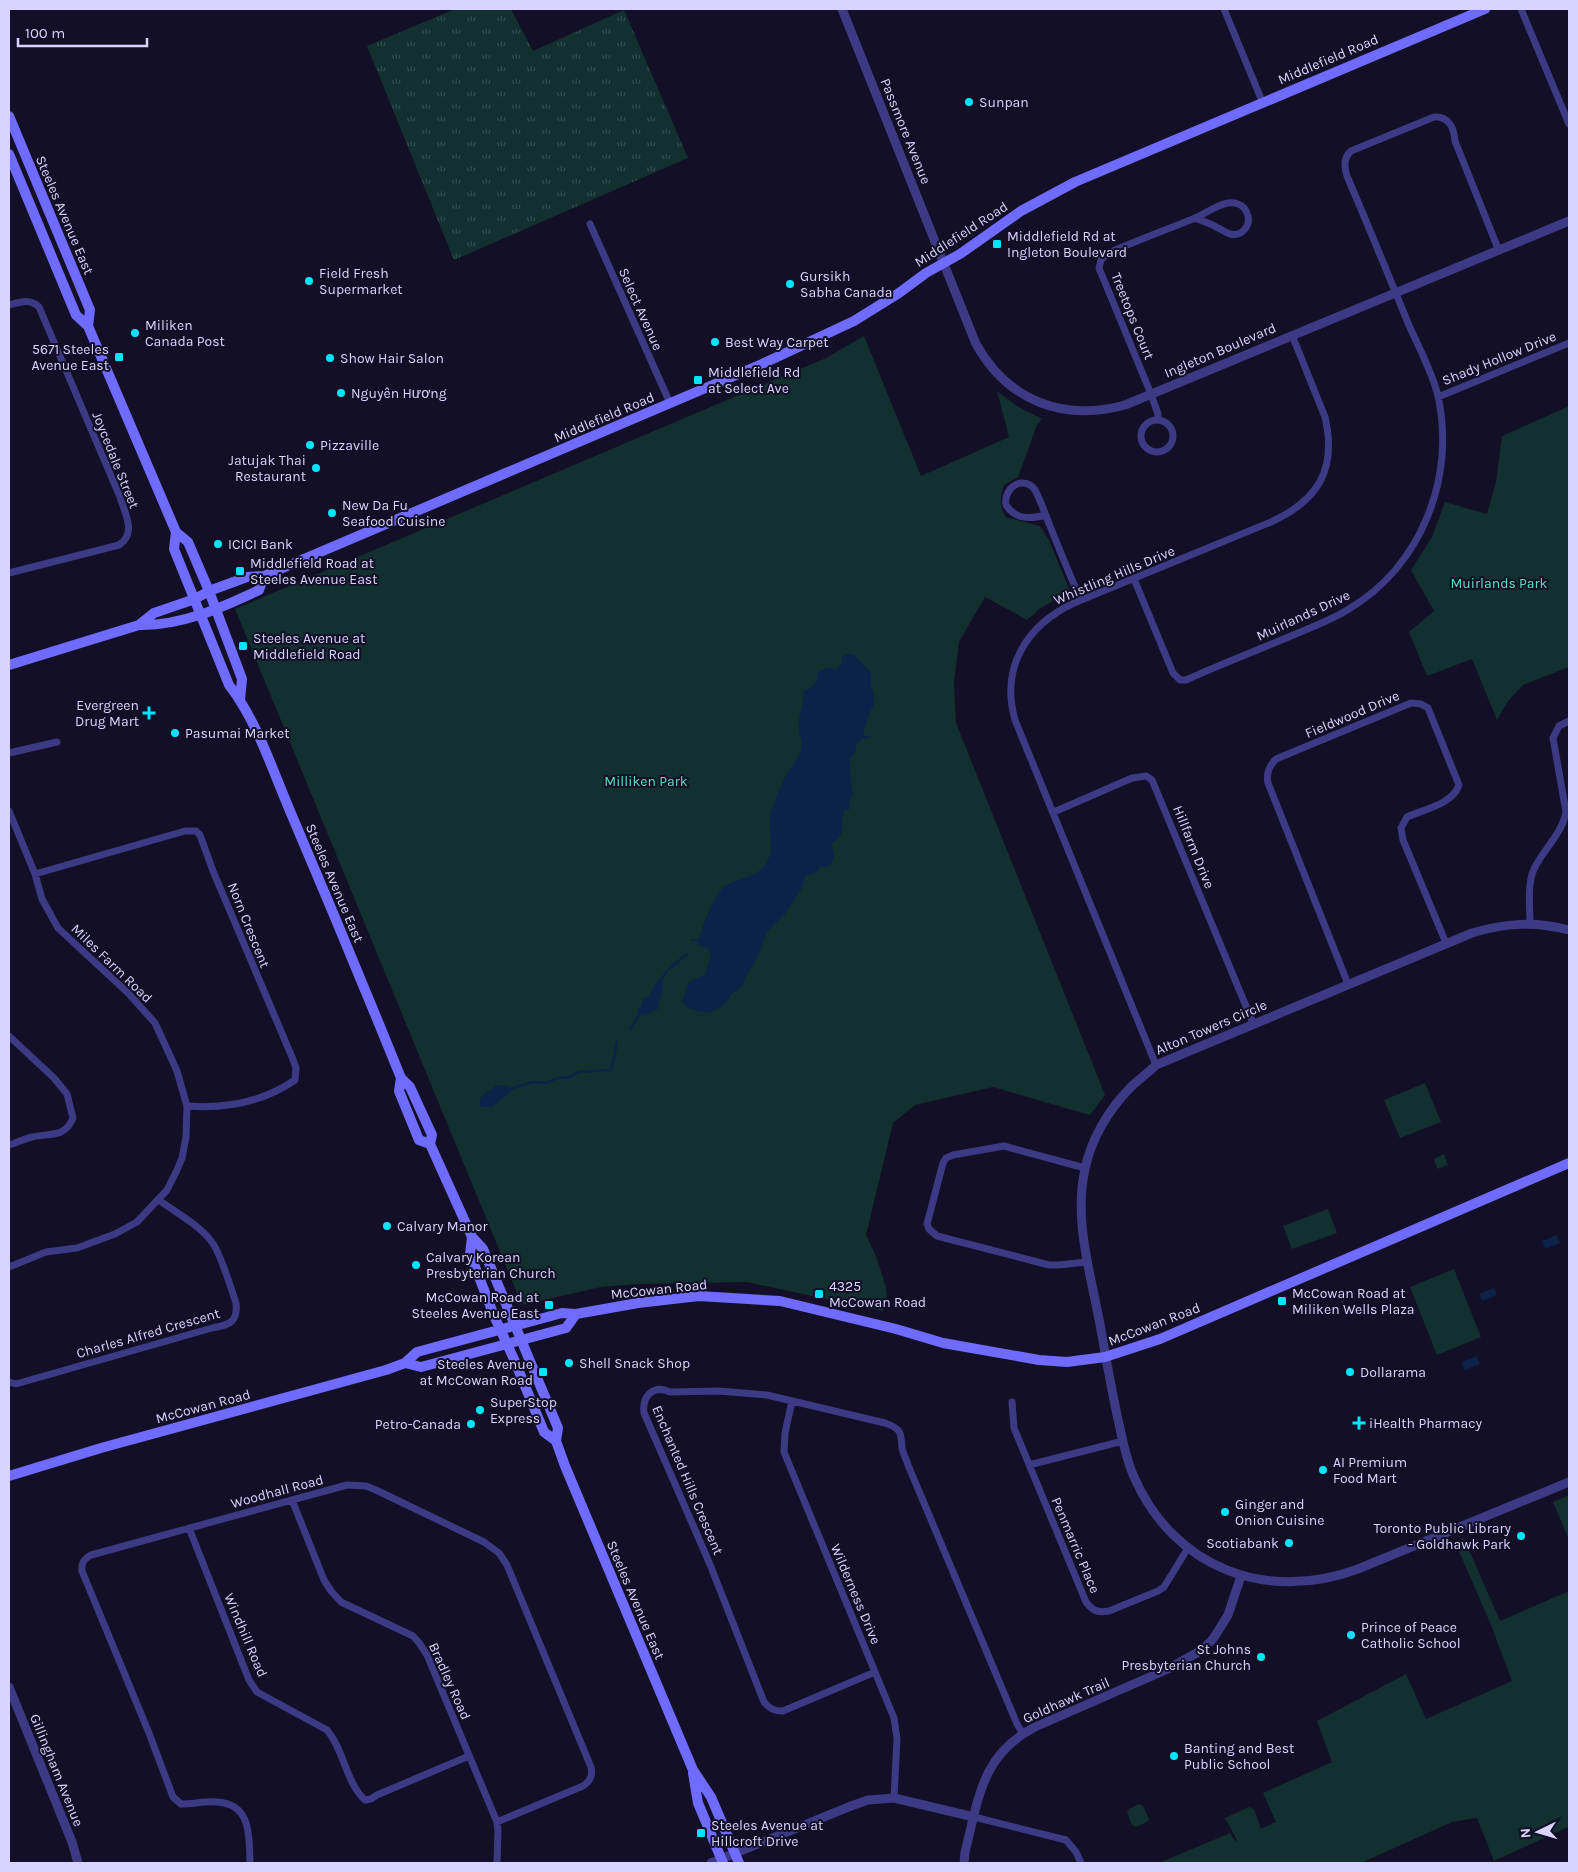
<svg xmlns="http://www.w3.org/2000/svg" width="1578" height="1872" font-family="Karla,sans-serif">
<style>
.grass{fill:url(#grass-tufts)}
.park{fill:#12302f}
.water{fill:#0c2248}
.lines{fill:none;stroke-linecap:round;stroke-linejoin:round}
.stream{stroke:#0c2248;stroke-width:2.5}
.minor{stroke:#3d3a85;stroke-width:7}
.tertiary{stroke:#3d3a85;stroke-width:9}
.secondary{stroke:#6f6bff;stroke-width:10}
.poi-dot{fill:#00e5ff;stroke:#130f26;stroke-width:2}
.labels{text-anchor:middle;stroke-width:4;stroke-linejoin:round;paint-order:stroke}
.street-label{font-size:14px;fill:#d9d4ff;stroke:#130f26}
.poi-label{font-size:14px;fill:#d9d4ff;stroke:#130f26;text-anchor:start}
.park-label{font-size:14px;fill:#5fe0c0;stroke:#130f26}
</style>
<defs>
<pattern id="grass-tufts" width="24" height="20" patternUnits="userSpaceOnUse" patternTransform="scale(1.25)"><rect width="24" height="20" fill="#12302f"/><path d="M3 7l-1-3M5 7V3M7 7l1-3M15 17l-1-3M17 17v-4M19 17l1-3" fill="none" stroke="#344d4e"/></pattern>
</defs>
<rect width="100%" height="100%" fill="#130f26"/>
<path class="grass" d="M455,9h56l22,42 91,-41 64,148 -234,102 -87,-214z"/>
<path class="park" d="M864,336l57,140 88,-39 -12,-46 20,15 25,13 -5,6 -19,52 -14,8c-4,13 -5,21 2,32l34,9 9,14 21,51 -29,17 -14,12 -42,-23 -26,45 -5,41 2,40 149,372 -15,20 -97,-28 -78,18 -22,18 -27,112 10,21 10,31 1,13 -4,11 -136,-29 -109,2 -37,3 -79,18 -287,-696 591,-251z
M1569,406v261l-46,18 -15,16 -11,19 -25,-61 -45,17 -18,-44 25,-21 -23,-41 21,-33 13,-35 42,12 9,-32 6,-46z
M1425,1083l16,39 -41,16 -16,-38z
M1444,1154l4,11 -11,4 -3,-10z
M1328,1209l9,24 -45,16 -9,-23z
M1454,1269l27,68 -44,18 -27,-68z
M1569,1495v45l-16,-38z
M1464,1538l36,83 69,-30v239l-1,-3 -74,34 -17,-43 -25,4 -91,41h-202l71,-30 5,8 2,-1 -12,-22 24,-11 5,2 7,20 15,-7 -13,-29 69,-31 -15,-41 89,-47 20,45 86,-38 -21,-56 -36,-83z
M1139,1804l4,2 6,13 -2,3 -11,5 -4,-2 -5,-13 2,-3z"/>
<path class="water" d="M847,654h6l18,19v15l3,4v14l-4,5 -7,22 1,3h5l1,2 -7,1 -7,5v7l-6,7v14l3,23 -4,5 1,6 -1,4h-5l-3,25 -10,10c5,8 4,17 -5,23l-6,-2 -2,6 -13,4 -3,12 -17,26 -18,18 -8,22 -12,21 -5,12 -11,7 -3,7 -7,6 -12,6 -15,-3 -6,-2 -6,-6 7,-20 16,-7 6,-20 -3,-6 -10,-4c1,-11 16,-51 26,-58 14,-11 33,-6 44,-27 7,-14 -1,-32 3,-48 3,-9 12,-31 16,-39 5,-7 11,-15 14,-23 2,-8 -2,-14 -2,-22 -1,-12 5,-25 5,-37l7,-4 6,-6v-8l10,-5 9,1 6,-5v-7z
M669,968v2l-7,11c2,8 -3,19 -4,28l-6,2 -7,5 -8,-2 1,-5 3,-2 2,-8 6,-3 6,-12z
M496,1085l13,1 4,4 -21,17h-12c-3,-13 8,-14 16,-22z
M1557,1235l3,8 -15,6 -3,-8z
M1494,1288l3,7 -15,6 -3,-7z
M1477,1356l3,8 -15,6 -3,-8z"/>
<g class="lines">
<path class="stream" d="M692,940h6
M670,968l17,-14
M630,1030l9,-15
M513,1088l19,-6 15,1 10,-5 12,-1 10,-5 31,-2 2,-4 5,-24"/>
<path class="minor" d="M1224,9l38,92
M1521,9l48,115
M590,224l80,179
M9,305c11,-3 21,-7 30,2l81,190c5,17 17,36 -1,48l-110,28
M1438,397l131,-54
M1141 436a16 16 0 1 1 32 0a16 16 0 1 1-32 0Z
M1158,420v-6l-7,-20 -52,-126 2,-8 7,-7c28,-12 57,-23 85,-34 12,-5 23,-14 35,-16 8,-1 16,2 19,10 5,12 -5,24 -17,21 -6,-2 -9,-5 -14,-7 -6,-4 -14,-6 -21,-9
M1046,515c-16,4 -30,5 -40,-10 -3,-19 19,-30 29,-15 6,11 10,24 15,36 10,25 20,50 31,74
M1134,579l39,94 7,7h6c37,-17 75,-31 112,-47 17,-7 35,-14 51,-24 72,-43 107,-131 89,-213 -6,-25 -20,-50 -30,-73 -20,-49 -40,-98 -61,-147 -3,-9 -4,-18 4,-25l83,-34c15,-1 20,11 21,24l44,110
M9,753l48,-11
M9,811l26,63 7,25 16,29 70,65 27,30 22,48 10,35 -1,31 -4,21 -5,12 -10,20 -30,32 -22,12 -38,14 -31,4 -37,15
M1054,812l78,-34 14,-2 6,4 101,243
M35,874l150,-43h11l4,4 13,36 79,186 4,11 -1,12c-32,22 -69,29 -108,26
M1530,923c0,-17 -3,-38 4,-54 9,-19 28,-35 32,-57l-13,-74 6,-12 10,-5
M1348,984l-80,-201c-2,-10 1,-17 8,-24l135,-56 10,1 7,4 31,77c-7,20 -35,24 -52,32l-6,11 2,12 43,103
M9,1036l45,42 13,16 6,24c-8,20 -23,15 -41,19 -8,2 -16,6 -23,8
M1156,1065l-141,-345c-15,-53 12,-95 59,-117l197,-81c48,-22 66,-53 54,-105l-33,-82
M1085,1168l-81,-22 -51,9 -7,3 -3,5 -16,61 2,5 8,7 112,29h9l30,-3
M9,1382l7,2 196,-56c18,-3 26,-6 24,-25 -5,-15 -16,-52 -25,-62 -12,-16 -36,-29 -52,-41
M792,1401l-7,32 -1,19 110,266 3,21 -3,59
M1012,1402l2,26 72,174c7,9 12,11 23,9l49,-20 6,-4 24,-39
M1029,1465l94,-24
M292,1500l32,80 7,11 10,11 72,34 7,8 7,11 70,167 1,9 -1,32
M189,1528l60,152 8,12 70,38c17,20 19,53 38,70l6,-1 6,-4 92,-39
M875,1672l-92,39c-9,0 -13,-2 -19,-9l-55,-140 -65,-149c-2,-17 9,-29 26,-21l49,-1 48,4 118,28c17,6 16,10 17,25 1,6 5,12 6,17l109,259 6,10
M974,1817l92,23 10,12 5,11
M250,1863c-1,-26 2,-59 -33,-61 -12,-1 -24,2 -36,2l-8,-7 -24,-64 -67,-162c-1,-8 2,-12 9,-16l256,-70 19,1 10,4 108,52 15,11 8,12 84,202c2,9 -1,14 -8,19l-86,36"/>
<path class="tertiary" d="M842,9l134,335c32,57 87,78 149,61l444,-184
M1569,930c-34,-9 -64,-7 -97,3l-316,132c-8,8 -17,14 -25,22 -22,22 -40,52 -46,82 -12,54 7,108 16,161 5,28 10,57 16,85 5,21 8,42 17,62 40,91 132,126 224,92l211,-87
M9,1687l63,155 6,21
M711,1863l140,-57 17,-6 26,-2 80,19
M964,1863l1,-11c14,-54 16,-97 70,-125l133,-58 34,-19 11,-11 15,-24 13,-39"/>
<path class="secondary" d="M9,116l81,194 -2,16
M9,154l67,161 12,11 88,206 -2,17 55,136c28,36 43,84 61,126 38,89 75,178 111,267l9,9 22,48 -2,9 42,93 11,12 75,179 -2,13 9,25 128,304 18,27 28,66
M176,532l12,10 21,49 33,88 -2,21
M139,625l15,-12 41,-14 14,-8 38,-14 17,-1 498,-212 92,-43 45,-28 27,-20 34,-19 61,-43 54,-29 410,-173
M9,665l130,-40c42,1 82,-17 120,-35l5,-14
M401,1078l-2,13 20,49 11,4
M472,1237l-2,17 25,64 18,39 31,75 12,9
M405,1363l16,4 145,-39 10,-14
M9,1476l92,-28 285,-78 19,-7 12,-11 145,-39 14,1 62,-11 61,-7 81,5 116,28 47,14 96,17 28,2 38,-5 55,-18 409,-176
M693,1773l5,30 25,60"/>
</g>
<g class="poi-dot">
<circle cx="969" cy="102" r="5"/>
<rect x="992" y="239" width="10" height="10" rx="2.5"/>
<circle cx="309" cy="281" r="5"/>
<circle cx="790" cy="284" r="5"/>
<circle cx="135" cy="333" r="5"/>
<circle cx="715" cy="342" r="5"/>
<rect x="114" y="352" width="10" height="10" rx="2.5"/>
<circle cx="330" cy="358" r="5"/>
<rect x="693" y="375" width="10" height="10" rx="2.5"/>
<circle cx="341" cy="393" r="5"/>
<circle cx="310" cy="445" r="5"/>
<circle cx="316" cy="468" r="5"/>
<circle cx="332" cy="513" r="5"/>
<circle cx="218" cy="544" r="5"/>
<rect x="235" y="566" width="10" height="10" rx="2.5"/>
<rect x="238" y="641" width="10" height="10" rx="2.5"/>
<path d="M146.5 705.5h5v5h5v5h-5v5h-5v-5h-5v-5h5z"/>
<circle cx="175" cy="733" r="5"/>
<circle cx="387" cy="1226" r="5"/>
<circle cx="416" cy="1265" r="5"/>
<rect x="814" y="1289" width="10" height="10" rx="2.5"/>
<rect x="1277" y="1296" width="10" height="10" rx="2.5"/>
<rect x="544" y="1300" width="10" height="10" rx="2.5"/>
<circle cx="569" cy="1363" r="5"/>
<rect x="538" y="1367" width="10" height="10" rx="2.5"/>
<circle cx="1350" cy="1372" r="5"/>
<circle cx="480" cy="1410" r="5"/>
<path d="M1356.5 1415.5h5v5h5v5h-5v5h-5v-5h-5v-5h5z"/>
<circle cx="471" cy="1424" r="5"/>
<circle cx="1323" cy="1470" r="5"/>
<circle cx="1225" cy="1512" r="5"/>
<circle cx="1521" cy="1536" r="5"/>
<circle cx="1289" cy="1543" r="5"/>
<circle cx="1351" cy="1635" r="5"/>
<circle cx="1261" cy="1657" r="5"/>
<circle cx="1174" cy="1756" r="5"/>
<rect x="696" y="1828" width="10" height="10" rx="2.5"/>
</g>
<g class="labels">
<g class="street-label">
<text transform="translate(1328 59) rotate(-23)" y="5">Middlefield Road</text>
<text transform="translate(906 131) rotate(68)" y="5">Passmore Avenue</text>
<text transform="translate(65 215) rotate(67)" y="5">Steeles Avenue East</text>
<text transform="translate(961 234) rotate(-33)" y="5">Middlefield Road</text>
<text transform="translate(641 309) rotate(66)" y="5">Select Avenue</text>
<text transform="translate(1133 316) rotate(68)" y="5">Treetops Court</text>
<text transform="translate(1220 350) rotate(-23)" y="5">Ingleton Boulevard</text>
<text transform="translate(1499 358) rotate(-22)" y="5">Shady Hollow Drive</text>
<text transform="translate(604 417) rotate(-23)" y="5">Middlefield Road</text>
<text transform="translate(116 460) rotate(68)" y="5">Joycedale Street</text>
<text transform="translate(1114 575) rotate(-23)" y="5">Whistling Hills Drive</text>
<text transform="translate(1303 615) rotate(-25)" y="5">Muirlands Drive</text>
<text transform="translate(1352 714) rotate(-23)" y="5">Fieldwood Drive</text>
<text transform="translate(1194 847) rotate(68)" y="5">Hillfarm Drive</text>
<text transform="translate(335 883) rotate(67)" y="5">Steeles Avenue East</text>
<text transform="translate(249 925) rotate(68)" y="5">Norn Crescent</text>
<text transform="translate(112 963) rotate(44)" y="5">Miles Farm Road</text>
<text transform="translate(1211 1027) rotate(-23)" y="5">Alton Towers Circle</text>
<text transform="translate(659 1289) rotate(-6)" y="5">McCowan Road</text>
<text transform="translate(1154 1324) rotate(-21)" y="5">McCowan Road</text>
<text transform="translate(148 1333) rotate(-16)" y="5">Charles Alfred Crescent</text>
<text transform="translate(203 1406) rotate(-15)" y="5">McCowan Road</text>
<text transform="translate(688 1480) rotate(67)" y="5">Enchanted Hills Crescent</text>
<text transform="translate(277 1491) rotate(-15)" y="5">Woodhall Road</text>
<text transform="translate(1076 1545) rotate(67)" y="5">Penmarric Place</text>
<text transform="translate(856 1594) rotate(67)" y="5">Wilderness Drive</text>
<text transform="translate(636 1600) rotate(67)" y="5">Steeles Avenue East</text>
<text transform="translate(246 1635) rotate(67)" y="5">Windhill Road</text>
<text transform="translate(450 1681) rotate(66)" y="5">Bradley Road</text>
<text transform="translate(1066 1700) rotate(-24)" y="5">Goldhawk Trail</text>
<text transform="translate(57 1770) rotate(68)" y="5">Gillingham Avenue</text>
</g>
<g class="poi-label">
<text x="979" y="107">Sunpan</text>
<text x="1007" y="241">Middlefield Rd at<tspan x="1007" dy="16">Ingleton Boulevard</tspan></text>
<text x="319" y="278">Field Fresh<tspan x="319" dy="16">Supermarket</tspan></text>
<text x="800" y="281">Gursikh<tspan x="800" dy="16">Sabha Canada</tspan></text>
<text x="145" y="330">Miliken<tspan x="145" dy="16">Canada Post</tspan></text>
<text x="725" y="347">Best Way Carpet</text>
<text x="109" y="354" text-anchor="end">5671 Steeles<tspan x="109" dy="16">Avenue East</tspan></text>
<text x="340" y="363">Show Hair Salon</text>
<text x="708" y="377">Middlefield Rd<tspan x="708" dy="16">at Select Ave</tspan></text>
<text x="351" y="398">Nguyên Hương</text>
<text x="320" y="450">Pizzaville</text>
<text x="306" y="465" text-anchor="end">Jatujak Thai<tspan x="306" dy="16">Restaurant</tspan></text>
<text x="342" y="510">New Da Fu<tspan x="342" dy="16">Seafood Cuisine</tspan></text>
<text x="228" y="549">ICICI Bank</text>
<text x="250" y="568">Middlefield Road at<tspan x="250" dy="16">Steeles Avenue East</tspan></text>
<text x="253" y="643">Steeles Avenue at<tspan x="253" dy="16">Middlefield Road</tspan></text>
<text x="139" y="710" text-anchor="end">Evergreen<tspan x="139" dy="16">Drug Mart</tspan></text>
<text x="185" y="738">Pasumai Market</text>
<text x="397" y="1231">Calvary Manor</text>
<text x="426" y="1262">Calvary Korean<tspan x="426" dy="16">Presbyterian Church</tspan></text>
<text x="829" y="1291">4325<tspan x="829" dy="16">McCowan Road</tspan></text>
<text x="1292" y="1298">McCowan Road at<tspan x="1292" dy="16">Miliken Wells Plaza</tspan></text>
<text x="539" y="1302" text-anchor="end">McCowan Road at<tspan x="539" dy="16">Steeles Avenue East</tspan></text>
<text x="579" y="1368">Shell Snack Shop</text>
<text x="533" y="1369" text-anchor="end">Steeles Avenue<tspan x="533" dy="16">at McCowan Road</tspan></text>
<text x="1360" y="1377">Dollarama</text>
<text x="490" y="1407">SuperStop<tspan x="490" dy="16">Express</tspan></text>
<text x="1369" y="1428">iHealth Pharmacy</text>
<text x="461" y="1429" text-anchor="end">Petro-Canada</text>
<text x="1333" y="1467">AI Premium<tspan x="1333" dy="16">Food Mart</tspan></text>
<text x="1235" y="1509">Ginger and<tspan x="1235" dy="16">Onion Cuisine</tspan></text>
<text x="1511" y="1533" text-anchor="end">Toronto Public Library<tspan x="1511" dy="16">- Goldhawk Park</tspan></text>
<text x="1279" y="1548" text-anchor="end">Scotiabank</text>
<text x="1361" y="1632">Prince of Peace<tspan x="1361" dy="16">Catholic School</tspan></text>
<text x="1251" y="1654" text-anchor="end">St Johns<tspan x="1251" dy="16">Presbyterian Church</tspan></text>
<text x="1184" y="1753">Banting and Best<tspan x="1184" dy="16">Public School</tspan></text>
<text x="711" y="1830">Steeles Avenue at<tspan x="711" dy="16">Hillcroft Drive</tspan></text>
</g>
<g class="park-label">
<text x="1499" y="588">Muirlands Park</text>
<text x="646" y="786">Milliken Park</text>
</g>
</g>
<rect width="1578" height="1872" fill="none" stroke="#d9d4ff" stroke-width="20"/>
<g transform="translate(1538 1832) rotate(265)" stroke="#130f26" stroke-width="4" paint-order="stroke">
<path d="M0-4L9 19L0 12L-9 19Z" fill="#d9d4ff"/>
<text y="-8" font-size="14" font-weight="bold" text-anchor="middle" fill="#d9d4ff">N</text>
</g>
<path d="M18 38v8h129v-8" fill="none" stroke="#d9d4ff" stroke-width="2.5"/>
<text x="25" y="38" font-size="15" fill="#d9d4ff" stroke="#130f26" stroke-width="4" paint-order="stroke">100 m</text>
</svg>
